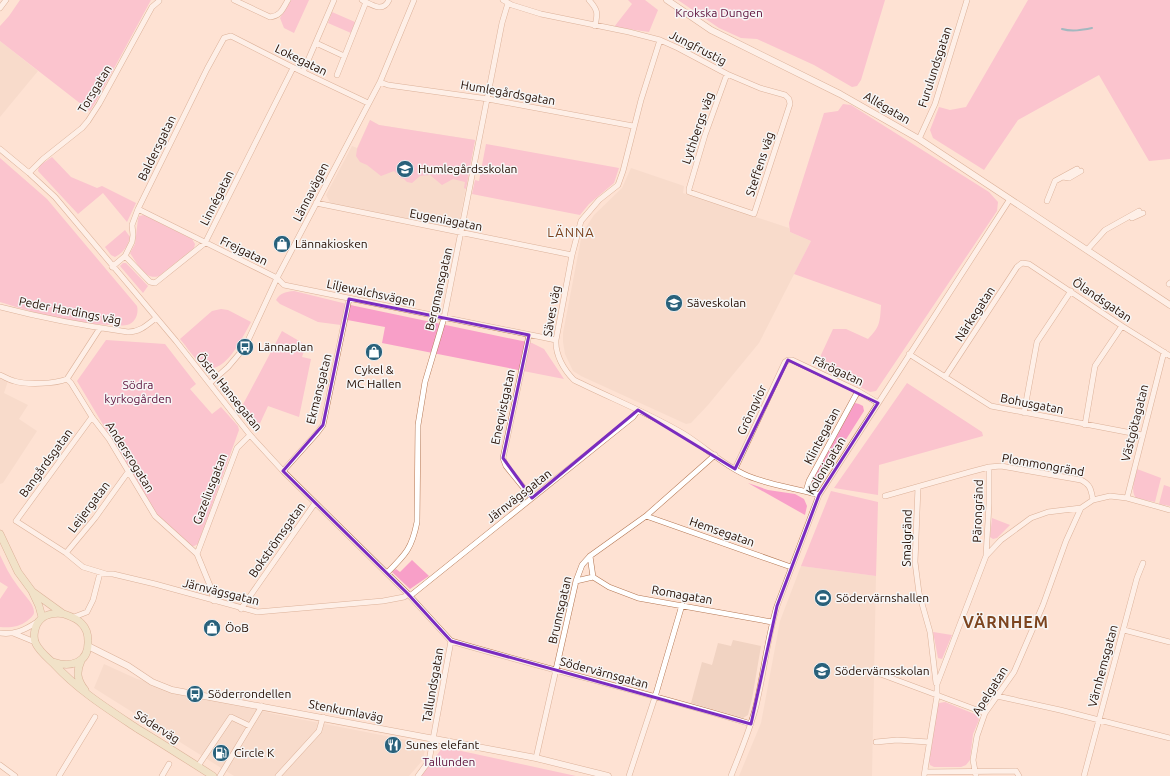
<svg xmlns="http://www.w3.org/2000/svg" width="1170" height="776" font-family="Ubuntu,sans-serif">
<style>
.built{fill:#f1d3c2}
.green{fill:#f89fc8}
.lines{fill:none;stroke-linecap:round;stroke-linejoin:round}
.stream{stroke:#3585a7;stroke-width:2}
.minor-casing{stroke:#b47753;stroke-width:6}
.tertiary-casing{stroke:#b47753;stroke-width:7}
.secondary-casing{stroke:#b47753;stroke-width:8}
.minor{stroke:#fff;stroke-width:5}
.tertiary{stroke:#fff;stroke-width:6}
.secondary{stroke:#e2e2ba;stroke-width:7}
.marked{fill:none;stroke:#7b2cbf;stroke-width:3;stroke-linejoin:round}
.labels{text-anchor:middle;stroke-width:3;stroke-linejoin:round;paint-order:stroke}
.park-label{font-size:12px;fill:#5c103b;stroke:#f6f6f6}
.street-label{font-size:12px;fill:#230c01;stroke:#f6f6f6}
.poi-label{font-size:12px;fill:#230c01;stroke:#f6f6f6;text-anchor:start}
.neighbourhood-label{font-size:13px;letter-spacing:1px;fill:#7d4520;stroke:#f6f6f6}
.district-label{font-size:16px;font-weight:bold;letter-spacing:1px;fill:#7d4520;stroke:#f6f6f6}
</style>
<rect width="100%" height="100%" fill="#fee2d3"/>
<path class="built" d="M0,41l38,30 -38,46z
M370,120l9,5 96,15 -16,83 -8,4 -120,-23 -5,-9 26,-49 5,2z
M631,168l53,18 -1,7 106,35 1,4 21,9 -52,102 -51,62 -17,18 -5,1 -105,-48 -8,-5 -8,-17 -2,-12v-9l18,-94 5,-12 8,-12 28,-27z
M0,378l8,3 -4,12 24,12 -9,14 18,12 -34,52 -3,1z
M801,566l75,10 -4,200h-133l22,-53 19,-102z
M733,640l28,6 -9,53 -4,16 -5,3 -52,-15 11,-41 10,3 6,-22 13,3z
M104,664l33,15 137,35 153,30 -5,17 -13,15h-175l-140,-88z"/>
<path class="green" d="M20,0h131l-53,98 -8,13 -90,-70v-15l9,-10z
M291,0h18l-15,33 -10,-5 -4,-10z
M628,0h17l13,10 -9,22 -35,-5 18,-23z
M678,0h207l-24,80 -4,6 -5,1 -38,-22 -57,-26 -16,-1 -22,-10z
M1028,0h142v159l-21,2 -50,-86 -81,45 -34,50 -51,-32 -3,-8 9,-23 11,3 16,-3z
M332,12l23,10 -4,11 -23,-10z
M843,104l8,1 138,87 9,10 -1,9 -121,180 -6,1 -51,-25 2,-12 12,-26h13l22,10c12,-12 12,-17 13,-34l-87,-31 17,-33 -21,-9 -1,-9 35,-110 14,-2z
M370,120l9,5 96,15 -9,49 -2,-1 1,-6 -12,-3 -11,6 -12,-10 -10,1 -8,7 -5,-1 -3,-3 -3,-1 -7,-7 -13,5 -14,-11 -7,-3 -4,-6 1,-7z
M486,144l133,24 -5,15 -25,21 -9,11 -108,-21 3,-14 4,1z
M52,157l19,20 26,11 5,-2 34,17 -9,19 -24,-29 -25,21 -40,-43 1,-5z
M0,158l47,41 90,107c2,8 -2,17 -10,19 -4,1 -9,0 -13,0 -36,0 -79,-12 -114,-23z
M144,215l48,24 3,5 -1,4 -35,28c-14,5 -22,-13 -29,-23l5,-9 3,-25 1,-3z
M125,230l5,7c-2,9 -6,15 -15,20l-4,-2 -6,-8z
M123,263h3l22,23 -5,7 -23,-27z
M294,291l61,15 177,37 12,6 20,30 -182,-36 3,-16 -43,-8 -1,6 -23,-3 -38,-18 -4,-4c5,-8 10,-8 18,-9z
M221,309l7,1 23,12c-8,14 -28,58 -48,43 -9,-6 -16,-18 -23,-26l32,-28z
M282,331l24,14 -4,12 9,2 -12,58 -31,-11 -12,26 -16,-22z
M106,340l59,4 31,40 -6,5 22,25 9,-7 17,19 1,4 -41,114 -4,2h-4l-33,-31 -80,-134z
M907,383l75,49 1,4 -104,29 -1,30 -44,-7z
M855,403l4,1 4,2 1,5 -45,71 -6,2 -2,-3z
M1137,469l24,9 -6,24 -19,-4c-6,-8 -1,-19 1,-29z
M748,483l20,7 27,4 9,5 3,7 -2,9z
M1164,485l6,2v19l-11,-2z
M831,491l47,11 -2,74 -75,-10z
M992,518l18,7 -13,13 -4,1 -3,-2z
M0,555c5,11 10,21 17,30 5,8 17,18 17,27 0,4 -4,6 -7,9 -8,6 -17,7 -27,6v-28l8,-12 -8,-5z
M412,560l17,16 -19,13 -18,-17 4,-3 4,3z
M933,632l19,3 -10,24 -4,-1z
M945,702l32,13 2,5 -6,14 -3,26 -4,5 -5,2h-27l-4,-2 -1,-4 8,-55 2,-3z
M443,747l133,29h-155z"/>
<g class="lines">
<path class="stream" d="M1062,29c10,3 20,1 30,-1"/>
<defs>
<path id="minor" d="M234,0l36,17c11,-1 13,-9 18,-17
M362,0c10,5 21,13 27,0
M503,0l9,5 29,9 88,18 31,8 18,8 49,26 33,14 25,7 4,4 1,5 -36,110 -65,-22v-3l16,-54 22,-61
M589,0c9,10 9,13 6,26
M0,8l6,-8
M660,40l-19,60 -18,71 -5,14 -19,15 -18,21 -9,34 -16,85c-1,15 8,30 18,40 36,18 75,33 110,54 21,13 40,32 64,42 22,9 47,12 71,19
M316,43l28,13
M303,72l31,-72
M337,75l29,-73
M380,82l8,3 100,14 145,27
M919,139l16,-35 32,-104
M0,149l29,24 26,24 121,144 74,94 33,36 125,123 43,47
M29,173l14,-14 39,-31 6,-7 11,-17 53,-97 7,-6
M1063,177l6,1 12,-7
M1047,201l8,-20 22,-12
M316,203l256,52
M138,209l139,69 7,7 272,55
M1132,218l11,-5
M1087,250l18,-20 34,-19
M125,256l25,26 5,1 50,-40 88,-175
M112,267l13,-11 7,-14 1,-7 -1,-10 6,-16 69,-140 17,-31 7,-2 59,30 78,37
M1169,284l1,-1
M0,307c42,11 84,19 128,25 12,0 19,-7 28,-14
M529,335l-26,123 3,8 26,32
M909,354l82,52 151,29
M0,375c5,2 9,5 14,6 13,4 41,3 53,-2
M945,377l72,-110 5,-4 7,1 93,62 48,30
M67,379l4,4 21,34 17,22 46,77 42,38 14,34 3,13
M67,379l33,-51
M210,383l18,-16 17,-20 32,-69 103,-196 34,-82
M1024,413l13,-71 34,-51
M92,417l-76,104 50,32 17,14 23,7h7l42,10 102,28 126,-11 21,-4 4,-3
M1085,425l10,-59 27,-40
M735,469l50,-107 3,-2h4l66,31 20,12
M283,471l34,-38 6,-8 26,-126
M918,487l-3,75 4,31 11,39 6,51
M806,491l3,-10 49,-90
M885,496l85,-24 19,-5 12,-1 80,14c10,5 10,10 12,20
M1127,498l37,-146
M646,516l145,51
M66,553l29,-35 33,-46
M197,554l40,-106 13,-13
M986,556l3,-52v-37
M387,573c19,-19 25,-25 30,-51l1,-97 7,-43 19,-64 58,-295 6,-20
M593,577l16,10 29,11 134,24
M576,581l17,-4 -3,-21
M410,596l223,-179 5,-7
M241,609l74,-106
M74,617l13,-5 6,-12 7,-27
M1124,630l46,12
M0,633c14,2 25,-3 37,-11
M13,633l22,9
M451,641c99,29 201,53 300,83
M875,672l110,41
M997,696l63,14 110,28
M876,742l21,-2 32,2
M536,758l40,-177 6,-16 8,-9 56,-40 69,-61
M0,765l15,11
M198,766l33,-49 19,9
M925,772l91,-1 3,5
M59,776l36,-59
M162,776l7,-12
M220,776l42,-70
M278,776l41,-45 4,-14
M418,776l11,-15 22,-120
M629,776l26,-79 27,-92
M731,776c9,-23 19,-46 25,-70 8,-33 11,-67 21,-100l42,-111 191,-296
M924,776l13,-80v-12l49,-128 15,-16 30,-22 17,-6 33,-4 12,-8 17,-4 17,2 43,12
M976,776l-3,-16 4,-24 8,-23 29,-41 29,-67 23,-64 15,-33
M1084,776l53,-198 6,-15"/>
<path id="tertiary" d="M667,0l44,30 129,64 79,45 251,166
M88,646l40,20 24,16 20,8 364,68 72,18"/>
<path id="secondary" d="M0,534l18,38 14,19 7,15 3,11
M33,592l29,21
M81,661c-5,11 -4,19 4,29
M53,662c18,6 36,1 35,-21 0,-6 -2,-13 -6,-17 -4,-5 -12,-8 -18,-10 -7,-2 -18,0 -23,5 -6,5 -9,18 -5,25 4,8 12,14 18,20 25,27 54,45 84,65 25,15 50,31 75,47"/>
</defs>
<use href="#minor" class="minor-casing"/>
<use href="#tertiary" class="tertiary-casing"/>
<use href="#secondary" class="secondary-casing"/>
<use href="#minor" class="minor"/>
<use href="#tertiary" class="tertiary"/>
<use href="#secondary" class="secondary"/>
</g>
<path d="M0 0H1170V776H0ZM349,299l180,36 -26,123 29,40 106,-88 97,59 53,-109 90,43 -59,92 -42,111 -26,118 -300,-83 -43,-47 -125,-123 40,-46z" fill="#fee2d3" fill-opacity=".55" fill-rule="evenodd"/>
<path class="marked" d="M349,299l180,36 -26,123 29,40 106,-88 97,59 53,-109 90,43 -59,92 -42,111 -26,118 -300,-83 -43,-47 -125,-123 40,-46z"/>
<defs>
<symbol id="school-disc" viewBox="-11 -11 22 22"><circle r="9.5" fill="#29617b" stroke="#f6f6f6"/><path d="M0-5L7-2L0 1L-7-2ZM-4 1L0 2.5L4 1V4Q0 6-4 4Z" fill="#fff"/></symbol>
<symbol id="shop-disc" viewBox="-11 -11 22 22"><circle r="9.5" fill="#29617b" stroke="#f6f6f6"/><path d="M-5-2.5h2.3a2.7 3.5 0 0 1 5.4 0H5L5.5 6h-11ZM-1.5-2.5h3a1.5 2.3 0 0 0-3 0Z" fill="#fff"/></symbol>
<symbol id="bus-disc" viewBox="-11 -11 22 22"><circle r="9.5" fill="#29617b" stroke="#f6f6f6"/><path d="M-5-6H5V4H4V6H2V4H-2V6H-4V4H-5ZM-3.5-4V0h7V-4ZM-3.5 1.2v1.5H-2V1.2ZM2 1.2v1.5H3.5V1.2Z" fill="#fff"/></symbol>
<symbol id="stadium-disc" viewBox="-11 -11 22 22"><circle r="9.5" fill="#29617b" stroke="#f6f6f6"/><path d="M0-5a6.5 5 0 1 0 0 10a6.5 5 0 1 0 0-10ZM-3.5-1.8h7v3.6h-7Z" fill="#fff"/></symbol>
<symbol id="restaurant-disc" viewBox="-11 -11 22 22"><circle r="9.5" fill="#29617b" stroke="#f6f6f6"/><path d="M-5-6h1v4h1v-4h1v4h1v-4h1v5L-1.5 .5V6h-2V.5L-5-1ZM5-6V6H3V1.5H1.5Q1.5-4 5-6Z" fill="#fff"/></symbol>
<symbol id="fuel-disc" viewBox="-11 -11 22 22"><circle r="9.5" fill="#29617b" stroke="#f6f6f6"/><path d="M-5.5-6h7V0h2V4h1.3V-2.5L3-4.5l.8-.8L6-3V5H2.5V1h-1V6h-7ZM-4.2-4.7v3.2H.2V-4.7Z" fill="#fff"/></symbol>
</defs>
<g fill-rule="evenodd">
<use href="#school-disc" x="395" y="159" width="20" height="20"/>
<use href="#shop-disc" x="272" y="234" width="20" height="20"/>
<use href="#school-disc" x="664" y="293" width="20" height="20"/>
<use href="#bus-disc" x="235" y="337" width="20" height="20"/>
<use href="#shop-disc" x="364" y="342" width="20" height="20"/>
<use href="#stadium-disc" x="813" y="588" width="20" height="20"/>
<use href="#shop-disc" x="202" y="618" width="20" height="20"/>
<use href="#school-disc" x="812" y="661" width="20" height="20"/>
<use href="#bus-disc" x="185" y="684" width="20" height="20"/>
<use href="#restaurant-disc" x="383" y="735" width="20" height="20"/>
<use href="#fuel-disc" x="211" y="743" width="20" height="20"/>
</g>
<g class="labels">
<g class="park-label">
<text x="719" y="17">Krokska Dungen</text>
<text x="138" y="389">Södra<tspan x="138" dy="14">kyrkogården</tspan></text>
<text x="449" y="766">Tallunden</text>
</g>
<g class="street-label">
<text transform="translate(698 48) rotate(27)" y="4">Jungfrustig</text>
<text transform="translate(301 60) rotate(26)" y="4">Lokegatan</text>
<text transform="translate(935 67) rotate(-72)" y="4">Furulundsgatan</text>
<text transform="translate(95 89) rotate(-59)" y="4">Torsgatan</text>
<text transform="translate(508 93) rotate(10)" y="4">Humlegårdsgatan</text>
<text transform="translate(887 108) rotate(30)" y="4">Allégatan</text>
<text transform="translate(698 128) rotate(-71)" y="4">Lythbergs väg</text>
<text transform="translate(157 148) rotate(-64)" y="4">Baldersgatan</text>
<text transform="translate(760 164) rotate(-72)" y="4">Steffens väg</text>
<text transform="translate(311 192) rotate(-63)" y="4">Lännavägen</text>
<text transform="translate(217 198) rotate(-63)" y="4">Linnégatan</text>
<text transform="translate(446 220) rotate(11)" y="4">Eugeniagatan</text>
<text transform="translate(244 251) rotate(26)" y="4">Frejgatan</text>
<text transform="translate(439 289) rotate(-77)" y="4">Bergmansgatan</text>
<text transform="translate(371 293) rotate(12)" y="4">Liljewalchsvägen</text>
<text transform="translate(1102 300) rotate(34)" y="4">Ölandsgatan</text>
<text transform="translate(70 311) rotate(11)" y="4">Peder Hardings väg</text>
<text transform="translate(552 311) rotate(-80)" y="4">Säves väg</text>
<text transform="translate(975 314) rotate(-57)" y="4">Närkegatan</text>
<text transform="translate(838 371) rotate(25)" y="4">Fårögatan</text>
<text transform="translate(319 389) rotate(-76)" y="4">Ekmansgatan</text>
<text transform="translate(229 392) rotate(51)" y="4">Östra Hansegatan</text>
<text transform="translate(1032 404) rotate(11)" y="4">Bohusgatan</text>
<text transform="translate(503 407) rotate(-78)" y="4">Eneqvistgatan</text>
<text transform="translate(752 410) rotate(-65)" y="4">Grönqvior</text>
<text transform="translate(1135 423) rotate(-76)" y="4">Västgötagatan</text>
<text transform="translate(822 436) rotate(-62)" y="4">Klintegatan</text>
<text transform="translate(130 457) rotate(58)" y="4">Andersrogatan</text>
<text transform="translate(46 463) rotate(-54)" y="4">Bangårdsgatan</text>
<text transform="translate(1043 465) rotate(10)" y="4">Plommongränd</text>
<text transform="translate(826 466) rotate(-59)" y="4">Kolonigatan</text>
<text transform="translate(210 489) rotate(-69)" y="4">Gazeliusgatan</text>
<text transform="translate(519 496) rotate(-38)" y="4">Järnvägsgatan</text>
<text transform="translate(89 507) rotate(-53)" y="4">Leijergatan</text>
<text transform="translate(978 511) rotate(-88)" y="4">Pärongränd</text>
<text transform="translate(722 532) rotate(19)" y="4">Hemsegatan</text>
<text transform="translate(907 538) rotate(-89)" y="4">Smalgränd</text>
<text transform="translate(277 540) rotate(-55)" y="4">Bokströmsgatan</text>
<text transform="translate(221 592) rotate(14)" y="4">Järnvägsgatan</text>
<text transform="translate(682 595) rotate(10)" y="4">Romagatan</text>
<text transform="translate(560 610) rotate(-77)" y="4">Brunnsgatan</text>
<text transform="translate(1103 666) rotate(-75)" y="4">Värnhemsgatan</text>
<text transform="translate(604 673) rotate(15)" y="4">Södervärnsgatan</text>
<text transform="translate(433 685) rotate(-80)" y="4">Tallundsgatan</text>
<text transform="translate(990 691) rotate(-58)" y="4">Apelgatan</text>
<text transform="translate(346 711) rotate(11)" y="4">Stenkumlaväg</text>
<text transform="translate(157 727) rotate(32)" y="4">Söderväg</text>
</g>
<g class="poi-label">
<text x="418" y="173">Humlegårdsskolan</text>
<text x="295" y="248">Lännakiosken</text>
<text x="687" y="307">Säveskolan</text>
<text x="258" y="351">Lännaplan</text>
<text x="374" y="374" text-anchor="middle">Cykel &amp;<tspan x="374" dy="14">MC Hallen</tspan></text>
<text x="836" y="602">Södervärnshallen</text>
<text x="225" y="632">ÖoB</text>
<text x="835" y="675">Södervärnsskolan</text>
<text x="208" y="698">Söderrondellen</text>
<text x="406" y="749">Sunes elefant</text>
<text x="234" y="757">Circle K</text>
</g>
<g class="neighbourhood-label">
<text x="571" y="237">LÄNNA</text>
</g>
<g class="district-label">
<text x="1006" y="628">VÄRNHEM</text>
</g>
</g>
</svg>
